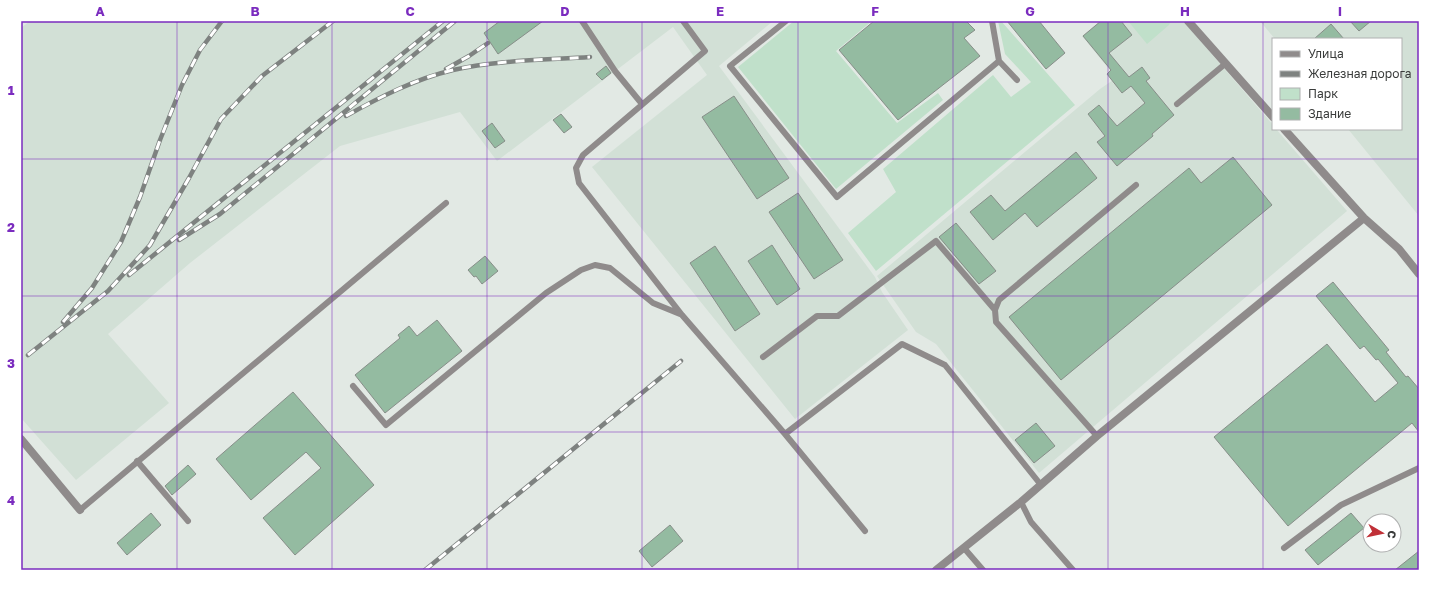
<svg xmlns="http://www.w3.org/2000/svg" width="1440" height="591" font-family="'Golos Text',sans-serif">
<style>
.built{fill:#d2e0d6}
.green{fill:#c0e0ca}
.building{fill:#94bba1;stroke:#878e89}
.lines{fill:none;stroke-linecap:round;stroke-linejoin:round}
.lane{stroke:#8f8b8b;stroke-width:6}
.street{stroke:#8f8b8b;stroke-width:8}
.rail-casing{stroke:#7e8280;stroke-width:4.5}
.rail{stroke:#fff;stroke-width:3;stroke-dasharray:9;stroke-linecap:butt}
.grid{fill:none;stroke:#7b2cbf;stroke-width:1;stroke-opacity:0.55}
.neatline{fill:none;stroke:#7b2cbf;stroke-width:1.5}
.grid-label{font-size:13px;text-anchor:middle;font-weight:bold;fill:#7b2cbf}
</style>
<rect width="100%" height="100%" fill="#e2e9e4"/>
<path class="built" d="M30,21h743l-54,45 156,211 7,15 26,38 -113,89 -203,-252 115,-92 -34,-48 -176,134 -37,-49 -120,34 -150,117 -82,71 61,69 -93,77 -55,-62v-390z
M1100,21h83l90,104v4h3l71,82 -308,262 -103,-129 -20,-12 -39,-56 223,-187 16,-11 -34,-42z
M1260,21h159v195l-71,-87h53v-90h-126z"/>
<path class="green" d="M794,21h78l-36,30 61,72 41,-30 5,7 -107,89 -98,-122z
M998,21h3l74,84 -199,166 -28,-38 48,-41 -13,-23 110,-94 18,22 20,-15 -26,-28z
M1128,21h43l-2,4 -22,19z"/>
<path class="building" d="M500,21h43l-45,33 -14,-21z
M874,21h92l9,9 -11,8 16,18 -82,64 -59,-70z
M1007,21h32l26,32 -19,16z
M1101,21h20l11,14 -23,18 20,24 13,-10 8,11 -4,3 28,34 -22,19 1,2 -36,30 -20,-24 8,-6 -17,-22 11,-9 18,21 28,-23 -14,-17 -9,7 -15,-19 4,-4 -28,-34z
M1350,21h21l-12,10z
M1331,24l13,15h-30z
M606,66l5,7 -9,7 -6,-6z
M734,96l55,82 -32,21 -55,-82z
M561,114l11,13 -8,6 -11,-13z
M492,123l13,18 -10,7 -13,-17z
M1076,152l21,26 -60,49 -12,-14 -32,27 -23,-28 21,-17 14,16z
M1233,157l39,48 -211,175 -52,-63 180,-149 12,15z
M798,193l45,67 -29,19 -45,-67z
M956,223l40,48 -17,13 -40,-47z
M772,245l28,44 -23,16 -29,-44z
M715,246l45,68 -25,17 -45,-68z
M485,256l13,15 -16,13 -6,-8 -2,1 -6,-7z
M1333,282l56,68 -3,2 20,25 2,-1 11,13v43l-7,-9 -124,103 -74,-89 113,-93 48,58 23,-19 -20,-24 -2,1 -12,-14 -4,3 -44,-53z
M437,320l25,31 -77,62 -30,-38 45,-37 -2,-3 11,-9 8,10z
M293,392l81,93 -79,70 -32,-37 58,-50 -15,-16 -55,48 -35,-41z
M1036,423l19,23 -21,17 -19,-23z
M188,465l8,9 -24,21 -7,-9z
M151,513l10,12 -34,30 -10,-12z
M1351,513l13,15 -46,37 -13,-15z
M670,525l13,16 -31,26 -13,-16z
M1419,551v16l-4,3h-20z"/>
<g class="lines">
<path class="lane" d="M582,21l33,50 27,33
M683,21l22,30 -122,104 -7,13 3,15 103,132 103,119
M786,21l-56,45 107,131 162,-136 -7,-40
M999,61l18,19
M1177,104l48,-40
M763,357l54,-41h21l98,-75 59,69
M353,386l33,39 160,-132 35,-23 14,-5 15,3 43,35 27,11
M1097,436l-101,-114 -1,-12 4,-10 137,-115
M137,461l51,60
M1021,502l10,20 42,48
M80,510l366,-307
M865,531l-80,-97 117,-90 43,21 96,120
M964,548l19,22
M1284,548l57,-43 78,-37"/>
<path class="street" d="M1188,21l85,96
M1284,129l80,89 35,31 20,25
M21,439l59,71
M936,570l85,-68 76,-66 267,-218"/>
<defs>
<path id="rail" d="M446,69l23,-13 19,-13
M346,116c34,-19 69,-37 107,-46 44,-10 92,-10 137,-13
M179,240l41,-26 235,-193
M129,275l314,-254
M63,322l29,-34 29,-46 19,-45 20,-57 22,-55 18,-35 22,-29
M28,355l80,-64 42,-46 39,-67 32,-59 41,-43 71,-55
M425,570l256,-209"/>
</defs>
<use href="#rail" class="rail-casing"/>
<use href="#rail" class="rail"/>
</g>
<path class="grid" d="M177,21v549M332,21v549M487,21v549M642,21v549M798,21v549M953,21v549M1108,21v549M1263,21v549M21,159h1398M21,296h1398M21,432h1398"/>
<rect width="1440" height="591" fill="none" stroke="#ffffff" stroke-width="44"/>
<rect x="1272" y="38" width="130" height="92" fill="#ffffff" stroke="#b0b1b1"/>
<rect x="1280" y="51" width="20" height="6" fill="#8f8b8b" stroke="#b0b1b1"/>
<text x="1308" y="58" font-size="12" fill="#3a3c3b">Улица</text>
<rect x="1280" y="71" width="20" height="6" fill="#7e8280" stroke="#b0b1b1"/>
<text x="1308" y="78" font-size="12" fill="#3a3c3b">Железная дорога</text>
<rect x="1280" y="88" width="20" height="12" fill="#c0e0ca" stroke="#b0b1b1"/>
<text x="1308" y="98" font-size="12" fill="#3a3c3b">Парк</text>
<rect x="1280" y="108" width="20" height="12" fill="#94bba1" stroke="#b0b1b1"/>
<text x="1308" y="118" font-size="12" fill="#3a3c3b">Здание</text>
<g transform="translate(1382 533) rotate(99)"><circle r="19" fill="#ffffff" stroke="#b0b1b1"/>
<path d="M0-3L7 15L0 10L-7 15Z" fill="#c03037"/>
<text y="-6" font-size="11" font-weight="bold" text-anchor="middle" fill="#3a3c3b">С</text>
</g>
<rect x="22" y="22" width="1396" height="547" class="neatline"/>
<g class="grid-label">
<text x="100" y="16">A</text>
<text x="255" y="16">B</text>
<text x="410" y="16">C</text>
<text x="565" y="16">D</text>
<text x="720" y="16">E</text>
<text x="875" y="16">F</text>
<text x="1030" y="16">G</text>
<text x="1185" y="16">H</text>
<text x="1340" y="16">I</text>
<text x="11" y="95">1</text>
<text x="11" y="232">2</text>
<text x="11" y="368">3</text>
<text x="11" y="505">4</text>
</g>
</svg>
